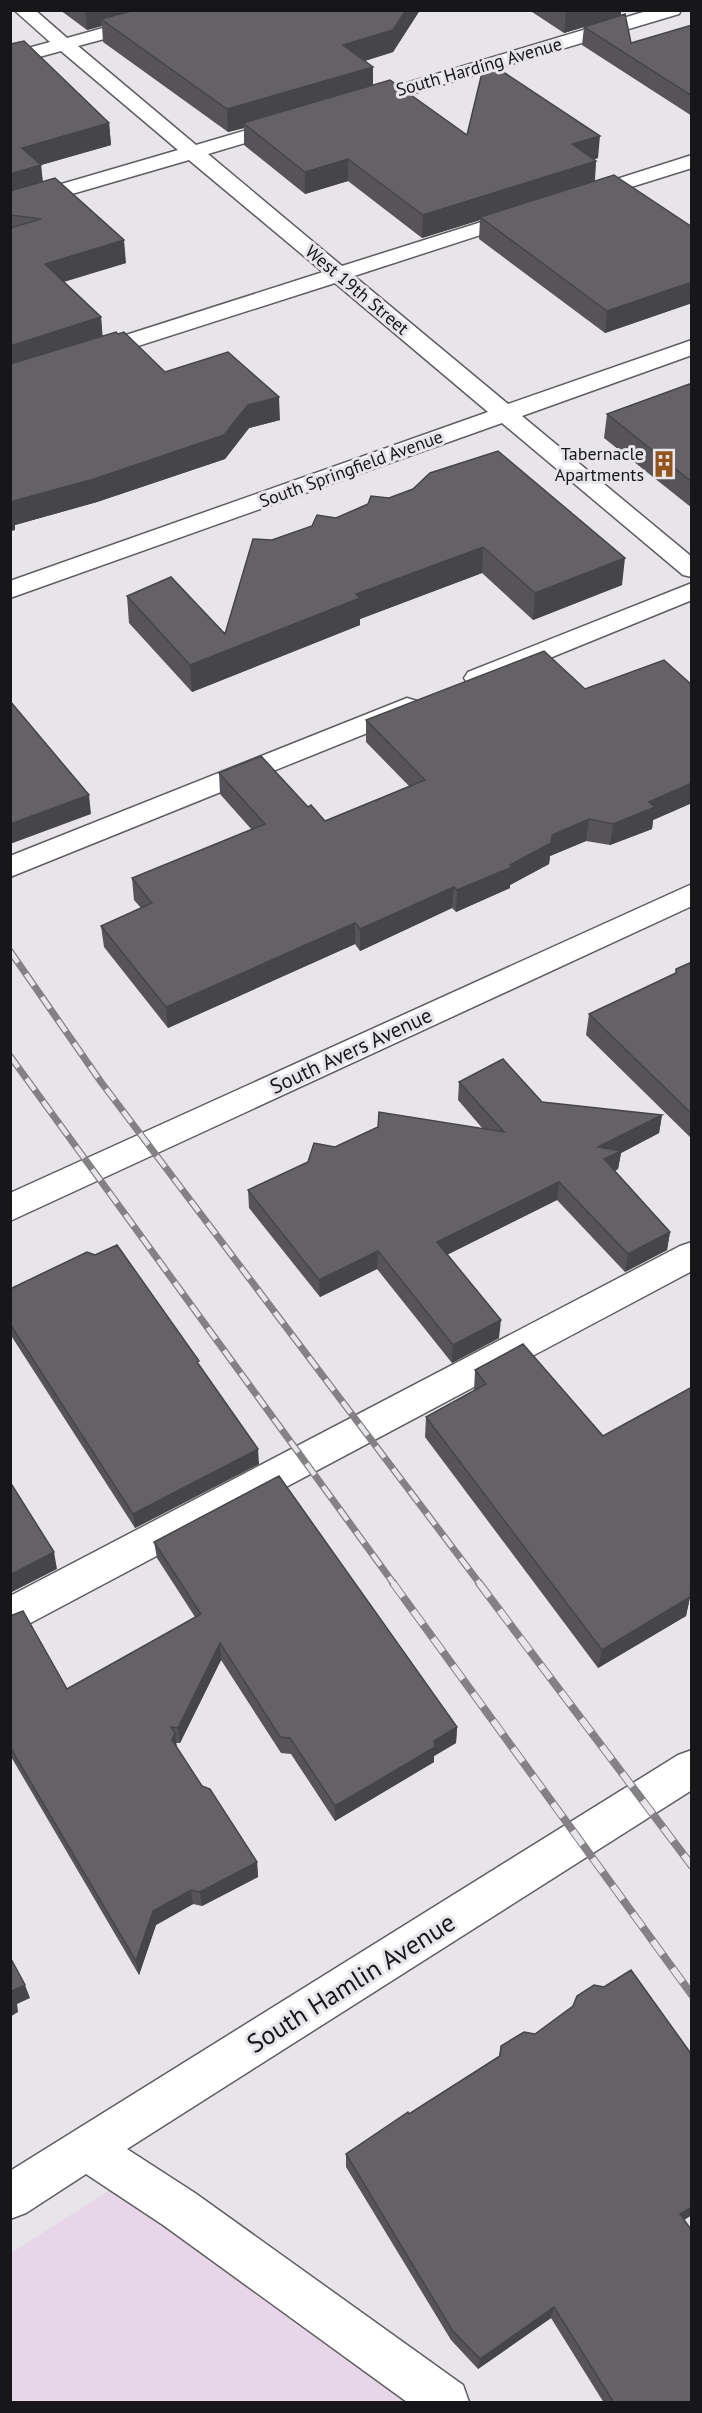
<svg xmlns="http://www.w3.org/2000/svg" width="702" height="2413" font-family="'PT Sans',sans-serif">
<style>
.commercial{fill:#e7d6e8}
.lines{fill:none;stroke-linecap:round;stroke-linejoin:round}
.minor-casing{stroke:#5f5d60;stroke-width:3}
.minor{fill:#fff;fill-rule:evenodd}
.rail-far1-casing{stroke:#838184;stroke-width:7}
.rail-casing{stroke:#838184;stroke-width:8}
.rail-far1{stroke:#e7e5e9;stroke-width:4.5;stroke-dasharray:14;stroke-linecap:butt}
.rail{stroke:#e7e5e9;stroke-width:6;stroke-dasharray:17;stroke-linecap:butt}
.wall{fill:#565458}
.shaded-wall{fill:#464547}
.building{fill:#646266;stroke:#464547;stroke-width:1.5}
.labels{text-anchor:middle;stroke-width:6;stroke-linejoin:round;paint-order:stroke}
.far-street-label{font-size:18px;fill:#171618;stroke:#e7e5e9}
.far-poi-label{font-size:18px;fill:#171618;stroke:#e7e5e9;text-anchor:end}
.street-label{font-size:21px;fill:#171618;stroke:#e7e5e9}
.near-street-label{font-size:26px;fill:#171618;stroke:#e7e5e9}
</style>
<rect width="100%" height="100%" fill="#e7e5e9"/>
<path class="commercial" d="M130,2177l49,32 267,193h-435v-149z"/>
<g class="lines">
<defs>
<path id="minor" d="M14,10h21l32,28 101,-28h32l-2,4 -120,32 118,99 85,-25h14l3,4 -3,4 -87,26 134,112 174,-55 7,-2 7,2 4,4 -4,4 -176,57 154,128 184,-64v15l-170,61 170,141v20l-9,-2 -181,-152 -492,175v-17l478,-169 -153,-129 -325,104v-15l313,-100 -134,-112 -179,52v-13l168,-49 -117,-99 -51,14v-12l40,-11z
M650,10h31l-2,4 -312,93h-14l-3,-4 3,-4z
M692,155v13l-109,34 -7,-2 -3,-4 3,-4z
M692,583v17l-206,84 -9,2 -9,-2 -4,-6 4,-6z
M407,698l10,3 4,6 -4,6 -407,164v-21z
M692,884v22l-682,315v-28z
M692,1242v29l-669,356 -13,5v-36l670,-350z
M692,1750v40l-565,359 68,44 268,192 6,17h-62l-244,-177 -77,-51 -60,39 -16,6v-48l668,-416z"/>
</defs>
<use href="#minor" class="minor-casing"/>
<use href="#minor" class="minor"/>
<defs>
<path id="rail-far1" d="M10,951l91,131 379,502
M10,1056l384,528"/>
<path id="rail" d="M393,1583l299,412
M479,1583l213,283"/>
</defs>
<use href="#rail-far1" class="rail-far1-casing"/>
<use href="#rail" class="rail-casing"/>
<use href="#rail-far1" class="rail-far1"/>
<use href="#rail" class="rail"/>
</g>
<path class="wall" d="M60,10h360l-27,42 -29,9 9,24 94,50 131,23 -4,1 2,2 -1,20 97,46v76l-87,30 -126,-94 1,-19 -58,18 -74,-57 -43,13 -61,-49v-17l-16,4 -125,-90 -1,-16 -15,4z
M529,10h92v6l10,27 61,-18v91l-110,-71 2,-18 -20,6z
M10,30l2,14 97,79 2,22 -70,20 2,17 83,81 -62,19 37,35 1,19 63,36 115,48 -31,8 -24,31 -128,43 -82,23v5l-5,1z
M692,383v125l-88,-70 3,-24z
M368,504l254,81 -89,35 -51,-47 -122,46v6l-168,67 -63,-69 -2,-27 98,38 47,-94 64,-22z
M692,685v118l-39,17 -1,9 -42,16 -24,-4 -36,15 -1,8 -39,21v3l-54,24 -4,-4 -92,43 -5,-7 -187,84 -64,-81 -3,-21 40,-18 -7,-8 -2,-22 120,-48 -32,-36 -1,-21 89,34 17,14 84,-35 -43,-44v-22l219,-31z
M692,962v177l-106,-104 3,-21 87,-41z
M459,1082l83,20 120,13 -3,18 -38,20 -3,16 -3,2 55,61 -3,18 -42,22 -68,-72 -110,55 52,83 -47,25 -75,-94 -57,28 -71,-89 -1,-18 60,-28 27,-15 148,-18 -25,-29z
M10,1289l190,78 59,97 -124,64 -125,-194z
M475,1370l215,227 -4,19 -88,52 -173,-231 1,-20 48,-26z
M154,1542l303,185 -1,16 -22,13v6l-99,59 -44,-67 -10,-1 -60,-93 -41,83h-4l1,6 25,37 55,76 1,15 -56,29 -9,-2 -37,21 -17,50 -129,-220v-139l57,73 128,-72 -38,-59z
M501,2046l183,174 8,183h-88l-53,-85 -73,51 -27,-29 -105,-173v-13l153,-98z"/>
<path class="shaded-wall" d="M85,10h73l-57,9 1,7 -15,4z
M406,10h14l-27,42 -50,16v-23z
M621,10v6l-57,17 2,-22z
M373,67v23l-130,33 1,5 -16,4 -1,-23z
M109,123l2,22 -70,20 2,22 -33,10v-23l12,-26z
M600,136l-2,22 -27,9 1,-23z
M348,159v22l-43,13v-22z
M596,161l-2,23 -114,33v3l-58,18 1,-23z
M124,240l2,23 -78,23 -3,-22z
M692,282v21l-87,30 2,-22z
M101,317l2,23 -93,29v-23z
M279,397l1,23 -31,8 -24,31 -128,43 -82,23v5l-5,1v-29l238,-97z
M483,547l-1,26 -122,46v6l-168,67 -2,-27 166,-71z
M625,558l-3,27 -89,35 2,-27z
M692,783v20l-39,17 -1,9 -42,16 3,-21 36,-22z
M89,795l2,19 -81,30v-20z
M589,819l-3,22 -36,15 -1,8 -39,21v3l-54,24 1,-22 95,-55z
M454,887l-2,21 -92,43v-22z
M355,923v21l-187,84 -2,-21z
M662,1115l-3,18 -38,20 -3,16 -16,8 -4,-30z
M559,1182l-2,18 -121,60 1,-18z
M670,1232l-3,18 -42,22 3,-18z
M378,1251l-1,18 -57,28 -1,-17z
M501,1320l-2,18 -47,25 1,-18z
M258,1449l1,15 -124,64 -2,-14z
M54,1552l3,17 -47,24v-18z
M690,1597l-4,19 -88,52 4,-18z
M220,1643l1,17 -41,83 -2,-15z
M457,1727l-1,16 -22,13v6l-99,59v-15l99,-65z
M175,1733l2,16 -5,-9z
M257,1862l1,15 -56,29 -2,-14z
M191,1890l2,14 -37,21 -17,50 -3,-14 17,-50z
M25,1985l5,13 -13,6 1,8 -8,5v-16l2,-10z
M692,2207v8l-17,11 5,-12z
M554,2307l-3,11 -73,51 2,-10z"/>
<path class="building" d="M135,10h271l-13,20 -50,15 30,22 -146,42 -126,-90z
M625,14l6,29 61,-18v71l-108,-69z
M24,41l85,82 -87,25 19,17 -31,9v-130z
M485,60l115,76 -28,8 24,17 -173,54 -75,-56 -43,13 -62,-49 147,-43 77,55z
M614,175l78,52v55l-85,29 -127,-94z
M55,178l69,62 -79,24 56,53 -91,29v-118l31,-9 -31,-4v-24z
M116,332l2,2 6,-2 41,40 63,-20 51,45 -31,8 -24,30 -130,44 -84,23v-138z
M692,383v99l-85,-68z
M498,451l127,107 -90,35 -52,-46 -127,47 4,4 -170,67 -63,-69 44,-19 54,57 28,-95 19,1 40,-14 5,-11 19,3 32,-14 3,-8 18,2 24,-9 17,-16z
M544,651l41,38 79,-29 28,25v98l-43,19 6,5 -42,17 -24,-5 -37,16 -1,8 -41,22 2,2 -55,23 -3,-3 -94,42 -5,-6 -189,84 -65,-81 51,-23 -20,-25 133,-54 -46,-51 42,-17 47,51 3,-2 14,16 100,-41 -59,-60z
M10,701l79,94 -79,29z
M692,962v152l-103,-100 87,-41v-4z
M503,1059l39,43 120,13 -64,32 23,4 -17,8 66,73 -42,22 -69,-72 -122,60 64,78 -48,25 -75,-94 -59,29 -71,-90 60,-28 6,-19 21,4 43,-20 1,-15 125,20 -45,-50z
M117,1245l82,116 -2,1 61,87 -125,65 -123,-190v-35l77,-37 8,3z
M523,1344l80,92 89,-49v185l-2,25 -88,53 -176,-233 60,-33 -11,-14z
M279,1476l178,251 -23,14 1,6 -100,59 -45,-68 -10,-1 -60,-94 -42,85 -7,-1 4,6 -3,7 30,46 8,3 47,73 -57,30 -9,-2 -38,21 -17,50 -126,-214v-131l13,-5 44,78 134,-75 -47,-72z
M10,1482l44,70 -44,23z
M10,1957l15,28 -13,6 1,8 -3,2z
M631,1970l61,85v152l-12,7 12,17v172h-78l-60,-96 -74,52 -28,-29 -106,-176 62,-42 1,2 91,-58 1,-10 23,-14 11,2 38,-28 4,-10 17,-11 10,2z"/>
<defs>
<symbol id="building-bare" viewBox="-9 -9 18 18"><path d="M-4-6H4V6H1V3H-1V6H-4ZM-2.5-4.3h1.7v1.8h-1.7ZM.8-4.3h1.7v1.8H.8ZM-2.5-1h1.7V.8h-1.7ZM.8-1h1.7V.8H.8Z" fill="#93531d" stroke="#e7e5e9" stroke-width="2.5" paint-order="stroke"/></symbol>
</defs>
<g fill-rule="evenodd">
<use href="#building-bare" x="645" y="445" width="38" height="38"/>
</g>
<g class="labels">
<g class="far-street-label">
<text transform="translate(479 67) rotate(-16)" y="6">South Harding Avenue</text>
<text transform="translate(357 290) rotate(40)" y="6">West 19th Street</text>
<text transform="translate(351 469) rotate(-20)" y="6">South Springfield Avenue</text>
</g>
<g class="far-poi-label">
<text x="644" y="460">Tabernacle<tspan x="644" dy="21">Apartments</tspan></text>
</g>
<g class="street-label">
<text transform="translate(351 1051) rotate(-25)" y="7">South Avers Avenue</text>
</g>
<g class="near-street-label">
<text transform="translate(351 1983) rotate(-32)" y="9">South Hamlin Avenue</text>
</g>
</g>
<rect width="702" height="2413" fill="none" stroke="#171618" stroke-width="24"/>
</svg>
